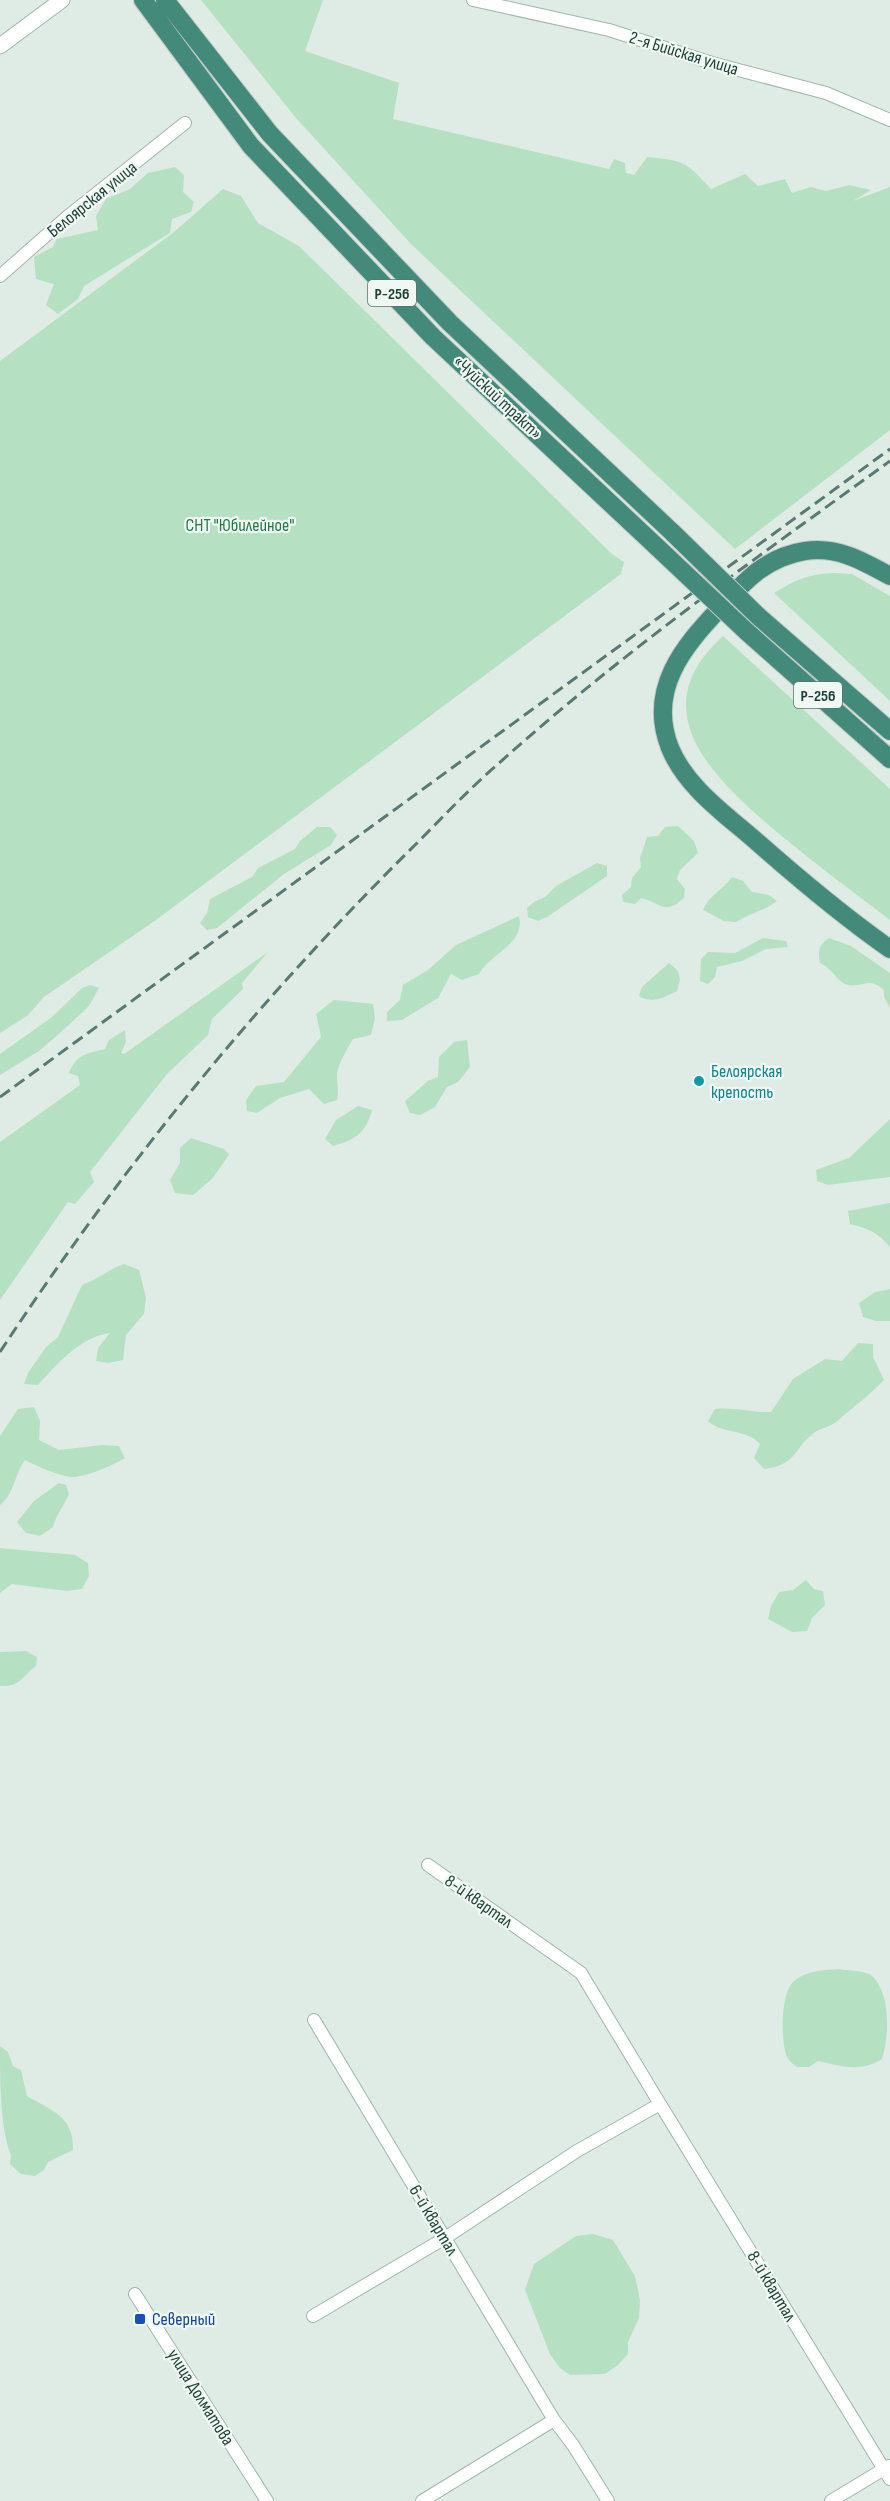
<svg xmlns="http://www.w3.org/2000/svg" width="890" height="2501" font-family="'Sofia Sans Condensed',sans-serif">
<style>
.green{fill:#b5e0c1}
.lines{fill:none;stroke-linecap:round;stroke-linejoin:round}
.minor-casing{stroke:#a1b4ad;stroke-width:14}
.tertiary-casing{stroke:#a1b4ad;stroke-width:17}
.trunk-casing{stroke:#c0c9c6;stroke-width:20}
.minor{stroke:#fff;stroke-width:12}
.tertiary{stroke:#fff;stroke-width:15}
.trunk{stroke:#438a7a;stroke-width:18}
.rail{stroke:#587a71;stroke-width:3;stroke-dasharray:12 6;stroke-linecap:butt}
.trunk-bridge-casing{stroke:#c0c9c6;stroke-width:20;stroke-linecap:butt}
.trunk-bridge{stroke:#438a7a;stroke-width:18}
.culture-dot{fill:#0f9aa8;stroke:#f0f8f4;stroke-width:2}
.transit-dot{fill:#1a4fb4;stroke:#f0f8f4;stroke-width:2}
.labels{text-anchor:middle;stroke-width:4.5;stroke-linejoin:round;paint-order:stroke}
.shield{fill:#f0f8f4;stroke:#5d766e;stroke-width:1.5}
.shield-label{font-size:16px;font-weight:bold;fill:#1e3e35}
.street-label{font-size:18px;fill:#1e3e35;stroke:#f0f8f4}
.park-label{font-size:18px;fill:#247945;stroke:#f0f8f4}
.culture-label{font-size:18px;fill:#0d838f;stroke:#f0f8f4;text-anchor:start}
.transit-label{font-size:18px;fill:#164399;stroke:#f0f8f4;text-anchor:start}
</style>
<rect width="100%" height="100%" fill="#dfece6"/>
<path class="green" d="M201,0h122l-18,51 94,32 -6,36 216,50 5,-10 11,4 1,10 8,2 13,-18c39,4 38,4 64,32l34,-15 13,12 27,-7 7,14 19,-6 15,4 23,-6 22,5 -18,11 37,-14v243l-155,119 -323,-304 -116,-127z
M175,167l9,8 -1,17 11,10 -3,10 -19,7 -2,14 -86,53 -6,13 -20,15 -12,-9 8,-21 -18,-5 -2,-22 19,-10 4,-8 41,-9 -2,-14 10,-17 24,-10 18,-16z
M223,189l18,7 17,27 41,23 313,308 12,8 -3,12 -465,346 -112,77 -17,19 -27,17v-672l174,-129z
M834,573l18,1 38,22v105l-116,-108c21,-13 35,-19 60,-20z
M723,636l167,153v131c-38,-29 -76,-57 -112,-87 -62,-53 -139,-121 -55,-197z
M678,826l16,15 4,12 -18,17 -3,9 8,10 -1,9c-20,18 -23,5 -43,0l-6,6 -12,-2 -1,-7 9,-8 1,-9 9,-11 -1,-9 7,-21 11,-1 7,-9z
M317,827h13l7,8 -6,10 -47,29 -67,54 -10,2 -7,-7 7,-10 3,-14 42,-22 6,-9 37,-19 5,-8z
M597,863l10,3v10l-60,41 -9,4 -10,-4 -1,-9 7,-6 11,-5 11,-11z
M732,877l11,4 9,11 17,3 8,6c-13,10 -27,12 -41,21l-12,-1 -21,-11c6,-15 20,-20 29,-33z
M519,916c7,28 -29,37 -40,58l-17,6 -11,-6 -13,24 -36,22 -15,1v-9l13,-12 3,-15 25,-15 28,-25z
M763,938l23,3 2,6 -22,2 -24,12 -25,6 -2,10 -7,7 -8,-3 1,-22 7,-7 27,1z
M829,938l22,8 39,27v35l-6,-11v-7c-17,-15 -23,0 -39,-6 -9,-4 -12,-15 -25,-21 -2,-12 -2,-18 9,-25z
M268,952l-26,31 1,6 -31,30 -4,16 -41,39 -77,98 4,10 -19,22 -7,-2 -68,98v-158l80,-57 -2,-9 -9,-3c7,-18 18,-20 36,-24l4,-9 16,-10 1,12 -5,11 3,1z
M669,963l9,8 2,9 -3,11c-14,7 -24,13 -38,5l3,-9z
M90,985l9,3 -10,18 -30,28 -20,17 -39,24v-21l52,-37 30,-29z
M334,1000l39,4 2,14 -4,17 -18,4c-5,9 -16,26 -16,37 0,9 2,14 0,24l-13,4 -15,-15 -29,9 -23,15 -10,-2 -1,-11 10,-14 28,-4 37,-45 -5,-23z
M467,1040l3,27 -12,15 -11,5 -12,20 -15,8 -10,-2 -5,-12 23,-20 10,-4 1,-20 15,-15z
M358,1106l14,4c-6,23 -17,30 -39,36l-8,-7 11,-19z
M890,1119v58l-62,8 -11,-4 -1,-11 33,-12z
M191,1138l33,11 5,6 -17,24 -19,16 -18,-2 -5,-13 10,-17v-15z
M890,1203v44c-11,-14 -23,-19 -40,-23l-2,-13z
M124,1264l15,6 7,28 -2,16 -18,21 -3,25 -15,3 -12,-2 2,-13 12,-15c-30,4 -53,31 -72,52l-14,-1 4,-11 18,-26 12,-10 24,-52c16,-6 26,-15 42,-21z
M890,1289v32h-14l-13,-4 -4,-14 16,-11z
M858,1343l15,1v13l11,23c-15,16 -32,28 -48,42 -6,5 -15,6 -21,10 -22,16 -17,33 -51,37l-10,-11 6,-14c-14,-16 -37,-9 -52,-23l7,-12c20,-2 37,4 56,3l22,-33 32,-20 17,2z
M34,1407l6,14 -1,19 20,10 43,-5 17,1 6,12c-11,7 -41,20 -54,19 -15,-2 -32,-10 -46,-17 -11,15 -10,33 -25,45v-69l18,-27z
M59,1483l7,2 3,9c-5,12 -12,19 -16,33l-13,9 -14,-3 -9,-11 17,-21z
M0,1548l75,7 13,8 1,13 -7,13 -15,2 -55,-7 -12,9z
M806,1580l8,9 9,2 2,14 -13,13 -5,13 -15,1 -24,-13 3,-13 8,-14 14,-2z
M26,1651l11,6 -1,9c-14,11 -16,21 -36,20v-34z
M839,1969c10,2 23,1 32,6 19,16 19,58 11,84 -23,14 -40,7 -64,2l-9,6h-12c-4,-3 -8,-6 -10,-10 -6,-14 -6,-54 2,-69 9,-17 33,-18 50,-19z
M0,2046l8,6 5,14 8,4 6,26c25,15 47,20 46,54l-25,12 -4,8 -9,6 -14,-2 -11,-10 1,-9c-11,-25 -11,-78 -11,-109z
M593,2234l20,6 22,36 5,24 -1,18 -11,24v12l-10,11 -13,9 -35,1 -10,-7 -10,-14 -25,-64 9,-26 42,-28z"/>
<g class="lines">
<defs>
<path id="minor" d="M473,0l136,30 103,33 114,30 64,27
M0,276l67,-59 118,-94
M428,1865l153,108 79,131
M314,2020l240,400 19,25 35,56
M135,2294l132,207
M313,2316l132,-78 132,-87 83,-47 230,375
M422,2501l132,-81
M831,2501l58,-35"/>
<path id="tertiary" d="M0,46l62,-46"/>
<path id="trunk" d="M143,0l108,146 182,191 224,210
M165,0l105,134 180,189 223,210
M890,576c-27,-15 -53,-30 -85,-25 -39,6 -60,30 -85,57 -37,39 -73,82 -50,140 16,39 55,66 86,93 43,38 87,75 134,108
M758,616l132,115
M746,631l144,128"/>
</defs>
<use href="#minor" class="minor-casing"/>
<use href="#tertiary" class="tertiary-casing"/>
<use href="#trunk" class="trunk-casing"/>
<use href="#minor" class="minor"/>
<use href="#tertiary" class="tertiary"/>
<use href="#trunk" class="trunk"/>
<path class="rail" d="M0,1097l890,-648
M0,1352c120,-183 259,-353 415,-507 27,-27 53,-55 82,-80 123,-111 259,-207 393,-304"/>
<defs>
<path id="trunk-bridge" d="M673,533l85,83
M657,547l89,84"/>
</defs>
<use href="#trunk-bridge" class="trunk-bridge-casing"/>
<use href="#trunk-bridge" class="trunk-bridge"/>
</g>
<circle class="culture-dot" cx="699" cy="1081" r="6"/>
<rect class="transit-dot" x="134" y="2313" width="12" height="12" rx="3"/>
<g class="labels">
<g class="shield">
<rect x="368" y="280" width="48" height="26" rx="4.5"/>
<rect x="794" y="682" width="48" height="26" rx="4.5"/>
</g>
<g class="shield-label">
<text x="392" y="299">Р-256</text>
<text x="818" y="701">Р-256</text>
</g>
<g class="street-label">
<text transform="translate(684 53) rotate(17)" y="6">2-я Бийская улица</text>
<text transform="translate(92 199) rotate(-39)" y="6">Белоярская улица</text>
<text transform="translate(498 397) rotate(43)" y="6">«Чуйский тракт»</text>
<text transform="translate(479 1901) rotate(35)" y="6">8-й квартал</text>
<text transform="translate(434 2220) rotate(59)" y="6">6-й квартал</text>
<text transform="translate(772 2286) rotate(59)" y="6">8-й квартал</text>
<text transform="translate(201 2397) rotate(58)" y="6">улица Долматова</text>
</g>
<g class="park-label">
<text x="240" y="531">СНТ "Юбилейное"</text>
</g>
<g class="culture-label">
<text x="711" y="1077">Белоярская<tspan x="711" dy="21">крепость</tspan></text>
</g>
<g class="transit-label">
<text x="152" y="2325">Северный</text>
</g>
</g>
</svg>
